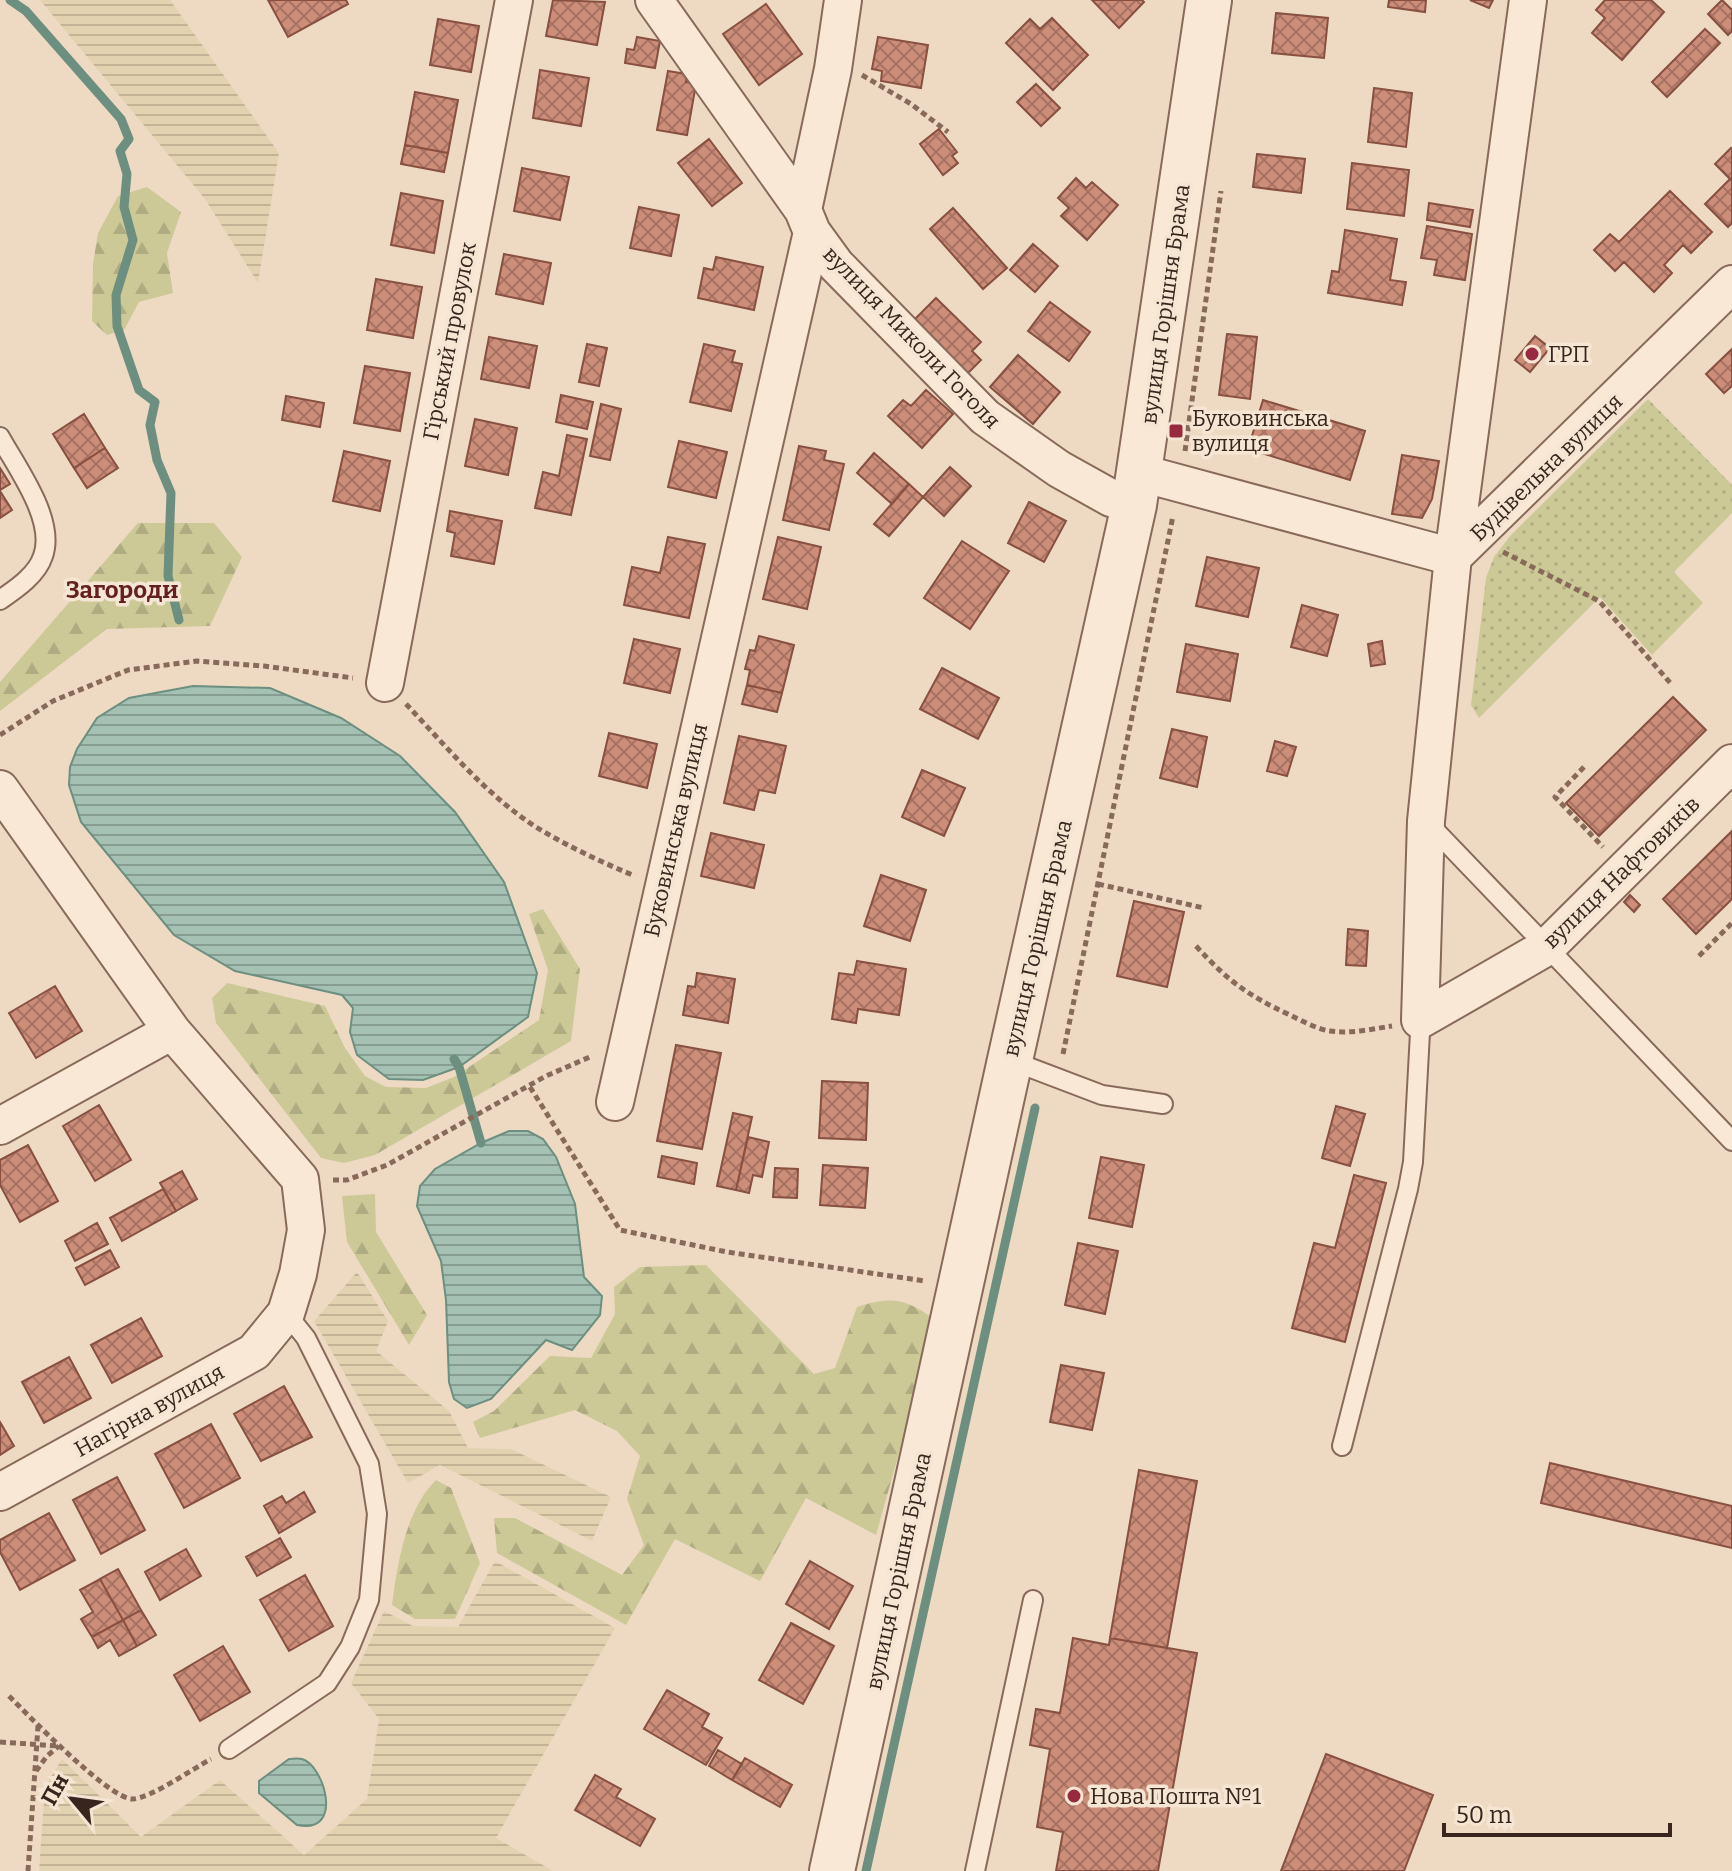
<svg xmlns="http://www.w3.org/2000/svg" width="1732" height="1871" font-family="Bitter,serif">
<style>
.farmland{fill:url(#farmland-rules)}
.forest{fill:url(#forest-firs)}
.garden{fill:url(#garden-dots)}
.water{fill:url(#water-rules);stroke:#6c8f80;stroke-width:2}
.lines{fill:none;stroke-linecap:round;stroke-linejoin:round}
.stream{stroke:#6c8f80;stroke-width:9}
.building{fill:url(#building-cross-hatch);stroke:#875040;stroke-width:2}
.service-casing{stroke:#886a5a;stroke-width:22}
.minor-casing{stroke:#886a5a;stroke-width:40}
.tertiary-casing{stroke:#886a5a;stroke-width:48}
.path{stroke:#886a5a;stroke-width:5;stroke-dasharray:6 4;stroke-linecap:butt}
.service{stroke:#f9e8d6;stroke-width:18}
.minor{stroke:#f9e8d6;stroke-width:36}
.tertiary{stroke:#f9e8d6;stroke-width:44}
.poi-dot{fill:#972a3e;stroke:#f5e5d3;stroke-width:3}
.labels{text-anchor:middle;stroke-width:7;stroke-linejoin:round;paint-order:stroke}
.street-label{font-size:22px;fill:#38261e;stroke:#f5e5d3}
.poi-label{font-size:22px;fill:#38261e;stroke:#f5e5d3;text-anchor:start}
.neighbourhood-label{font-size:24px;font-weight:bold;fill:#64201e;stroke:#f5e5d3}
</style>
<defs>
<pattern id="farmland-rules" width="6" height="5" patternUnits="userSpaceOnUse" patternTransform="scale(2)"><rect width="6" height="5" fill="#e3d2b0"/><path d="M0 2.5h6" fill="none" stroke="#c4b497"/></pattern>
<pattern id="forest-firs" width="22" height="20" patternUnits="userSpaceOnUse" patternTransform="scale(2)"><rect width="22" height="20" fill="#ccc997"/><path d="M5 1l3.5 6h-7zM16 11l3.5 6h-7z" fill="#b0ac82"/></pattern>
<pattern id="garden-dots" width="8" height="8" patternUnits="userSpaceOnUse" patternTransform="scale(2)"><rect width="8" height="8" fill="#ccc997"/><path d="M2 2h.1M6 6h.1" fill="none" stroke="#b0ac82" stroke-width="1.8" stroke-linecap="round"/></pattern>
<pattern id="water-rules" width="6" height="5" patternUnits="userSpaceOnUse" patternTransform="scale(2)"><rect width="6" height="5" fill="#a5c1b4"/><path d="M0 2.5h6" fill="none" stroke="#879d92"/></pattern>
<pattern id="building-cross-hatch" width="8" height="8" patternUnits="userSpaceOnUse" patternTransform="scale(2)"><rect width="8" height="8" fill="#cc8d79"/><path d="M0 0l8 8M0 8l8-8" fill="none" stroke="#a77363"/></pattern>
</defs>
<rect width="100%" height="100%" fill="#eedac3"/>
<path class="farmland" d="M40,0h130l109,153 -21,130 -53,-84z
M357,1272l31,49 -12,30 73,60 19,37 43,1 100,48 -19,44 -152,-76 -32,18 -94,-162z
M495,1561l120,67 -119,210 57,33h-514l6,-84 17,-28 79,78 79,-57 84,75 63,-56 12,-80 -28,-36 33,-72 29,15 45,1z"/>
<path class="forest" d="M147,187l34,25 -14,41 6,40 -34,9 -15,28 -17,5 -15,-14 1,-57 5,-31 20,-37z
M138,523h76l28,34 -32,69 -103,3 -107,82v-29z
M543,909l37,60 -9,72 -196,114 -31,8 -23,-5 -105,-135 -4,-25 15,-15 98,23 20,42 20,28 21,11 40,1 28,-11 85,-57 9,-50 -19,-56z
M375,1194l1,38 51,83 -18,30 -62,-103 -5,-46z
M706,1265l108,109 21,-6 22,-61c34,-11 50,-9 79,14l-60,214 -70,-37 -46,83 -85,-42 -49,86 -129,-72 -3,-35h21l107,57 22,-30 -17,-46 13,-43 -23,-25 -42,-21 -95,28 -7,-16 21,-11 56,-55 41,2 24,-44 -1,-27 26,-20z
M436,1480l15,8 29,75 -25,56h-40l-23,-14c5,-40 14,-96 44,-125z"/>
<path class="garden" d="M1648,399l84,86v28l-58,59 29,31 -51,52 -52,-58 -121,121 -8,-13 15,-127 8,-21 16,-21z"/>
<path class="water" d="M193,686l77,2 71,30 59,38 55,56 49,70 33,91 -9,44 -69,50 -36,13 -34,-1 -32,-24 -7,-23 3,-24 -11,-13 -107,-24 -61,-36 -93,-113 -12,-37 1,-18 7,-18 20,-31 32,-20z
M509,1131h19l15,8 13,18 19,47 9,73 18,19 -2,19 -28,35 -26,-10 -55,59 -24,9 -13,-9 -5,-17 -3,-82 -5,-39 -24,-55 3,-20 15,-17 46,-26z
M289,1759c4,0 8,-1 13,0 22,6 43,76 -5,66l-38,-32v-12z"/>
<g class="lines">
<path class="stream" d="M10,0l16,11 95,108 8,20 -9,12 7,23 -3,33 9,33 -17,55 1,31 22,64 16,12 -5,23 7,35 14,33 -3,83 11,44
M454,1059l5,8 22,76
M866,1871l169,-763"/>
</g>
<path class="building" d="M268,0h78l2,4 -60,33z
M553,0l52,2 -8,43 -51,-9z
M1092,0h50l2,2 -25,26z
M1389,0h37l-1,12 -37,-5z
M1470,0h23l-4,8z
M1605,0h46l13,12 -42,48 -30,-27 13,-15 -9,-8z
M1722,0l10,10v21l-4,4 -20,-21z
M766,4l36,50 -43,31 -36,-51z
M1276,13l52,5 -4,40 -52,-5z
M1052,18l36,37 -35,35 -47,-47 24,-24 10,10z
M438,19l41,7 -8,46 -41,-7z
M1705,29l15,14 -53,54 -15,-15z
M637,37l23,4 -5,27 -30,-5 2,-14 7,1z
M878,37l50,8 -7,43 -40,-7 1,-10 -10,-2z
M540,70l49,8 -8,48 -48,-8z
M668,71l19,3 -1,8 10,2 -9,51 -30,-5z
M1036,84l24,24 -19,18 -24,-24z
M1374,88l38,5 -6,54 -38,-5z
M415,92l43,8 -10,53 -43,-8z
M939,129l18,23 -5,4 6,7 -15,12 -23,-31z
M709,139l33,44 -30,23 -34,-43z
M405,145l43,8 -4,19 -43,-8z
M1731,148l1,1v32l-17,-17z
M1257,154l48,5 -4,34 -48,-6z
M1352,163l57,7 -5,46 -57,-7z
M522,168l47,9 -9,43 -46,-9z
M1076,178l10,10 6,-6 26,23 -31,35 -26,-24 8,-8 -11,-10z
M1730,179l2,2v42l-4,4 -23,-23z
M1670,191l42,41 -21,21 -8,-8 -19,20 8,8 -18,19 -30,-30 -9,9 -21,-21 16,-16 9,8z
M401,193l42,8 -9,52 -43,-8z
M1429,203l44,7 -3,17 -43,-7z
M639,207l40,8 -8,41 -41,-8z
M953,208l54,60 -24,21 -53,-60z
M1427,226l45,8 -7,46 -31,-5 3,-15 -16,-2z
M1345,230l52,9 -7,41 16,2 -4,23 -74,-12 4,-22 7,1z
M1033,244l25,22 -23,26 -25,-22z
M504,254l47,9 -8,41 -47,-10z
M716,257l47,10 -9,43 -56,-12 6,-30 9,2z
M376,279l46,8 -9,51 -46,-8z
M936,298l45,44 -9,9 9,9 -14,14 -54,-53z
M1050,302l40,30 -21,29 -41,-30z
M1227,334l30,3 -7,62 -31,-4z
M1535,336l15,12 -20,24 -15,-12z
M489,337l48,9 -8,42 -48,-9z
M587,344l20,4 -8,38 -20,-4z
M704,344l31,7 -3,11 10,2 -11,47 -41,-9z
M1732,349v37l-8,7 -18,-19z
M1018,355l42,37 -27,32 -43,-37z
M365,366l45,7 -10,58 -46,-8z
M926,390l27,24 -31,34 -34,-32 15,-16 8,6z
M561,395l32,7 -6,27 -31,-7z
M286,396l38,7 -4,24 -38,-7z
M1263,400l102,31 -15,49 -102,-31z
M601,404l20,5 -11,51 -20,-4z
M84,414l21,34 -31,20 -21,-34z
M475,419l42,9 -9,47 -43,-9z
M567,435l20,4 -16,76 -36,-7 8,-36 16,4z
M679,441l48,11 -11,46 -48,-11z
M799,446l27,5 -2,9 20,4 -15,66 -46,-10z
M105,448l13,20 -31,20 -13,-20z
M344,451l46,10 -10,50 -47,-10z
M874,453l35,31 -17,20 -35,-31z
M1402,455l37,6 -7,38 -10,19 -30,-4z
M950,467l21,19 -27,30 -21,-19z
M0,468l10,16 -10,6z
M909,484l14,13 -34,39 -15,-12z
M0,491l12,19 -12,8z
M1029,502l37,19 -22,41 -36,-19z
M450,511l52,10 -8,43 -43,-8 4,-23 -8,-2z
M668,537l37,7 -16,74 -65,-13 8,-38 28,6z
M778,537l43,10 -14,62 -44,-10z
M962,541l47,30 -39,58 -46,-31z
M1207,557l52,11 -11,49 -52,-11z
M1302,605l36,10 -11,41 -36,-9z
M759,636l35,9 -12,48 -35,-8 3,-15 -5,-1 5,-19 5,1z
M634,639l46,10 -10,44 -46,-10z
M1382,641l3,23 -14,2 -3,-22z
M1186,644l52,10 -8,47 -53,-9z
M942,668l57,30 -21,41 -58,-30z
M747,685l35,8 -5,19 -35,-8z
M1673,697l33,33 -107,106 -33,-33z
M1172,729l35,8 -10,50 -37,-9z
M609,733l48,11 -10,44 -48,-12z
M739,736l47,10 -11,47 -16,-3 -5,20 -30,-7z
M1275,741l21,6 -9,29 -20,-5z
M922,770l43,18 -21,48 -42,-19z
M1732,831v68l-36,35 -33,-35z
M711,833l53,12 -10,43 -53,-12z
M881,875l45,15 -16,51 -46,-15z
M1630,895l10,10 -6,7 -10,-10z
M1134,901l50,11 -17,75 -50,-11z
M1348,929l20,2 -2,35 -20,-1z
M857,961l49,8 -7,46 -41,-6 -2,14 -24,-4 7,-46 15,2z
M697,973l38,6 -7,44 -45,-8 5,-29 7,1z
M55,986l27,45 -46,27 -27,-45z
M676,1045l45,8 -19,96 -45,-8z
M822,1081l46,2 -2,57 -47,-2z
M99,1105l32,55 -36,21 -32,-55z
M1336,1106l29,8 -15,52 -28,-8z
M733,1113l19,4 -16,73 -19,-4z
M748,1137l21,5 -7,35 -9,-2 -4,18 -13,-3z
M28,1145l30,56 -38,21 -20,-37v-25z
M662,1156l35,7 -3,21 -36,-7z
M1101,1157l43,8 -12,62 -43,-9z
M823,1165l45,3 -3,40 -45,-3z
M775,1168l23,1 -1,29 -24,-1z
M182,1171l15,28 -21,12 -16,-28z
M1354,1175l32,8 -41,159 -53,-14 22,-85 21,5z
M163,1189l13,22 -54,30 -12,-23z
M97,1223l11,21 -33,17 -10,-20z
M1078,1243l40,8 -13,63 -40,-9z
M110,1250l9,17 -34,18 -9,-17z
M141,1318l21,38 -50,27 -21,-38z
M69,1357l22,41 -47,25 -22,-41z
M1061,1365l43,8 -12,57 -42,-8z
M284,1386l28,51 -51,24 -27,-47z
M0,1422l14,24 -14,9z
M211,1424l29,54 -56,30 -29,-54z
M1550,1463l182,43v42l-191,-45z
M1139,1470l58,11 -30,167 -57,-10z
M117,1477l28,53 -44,24 -28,-54z
M304,1492l11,20 -36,21 -15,-27 18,-10 4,7z
M49,1513l26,47 -55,30 -20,-38v-12z
M280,1538l11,19 -34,19 -11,-19z
M186,1549l15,27 -41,24 -15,-28z
M810,1561l43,25 -24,43 -43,-25z
M118,1569l23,41 -18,10 -23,-41z
M305,1575l28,51 -44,25 -29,-51z
M100,1579l23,41 -31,17 -11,-18 12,-7 -13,-22z
M141,1610l15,25 -19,11 -14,-26z
M123,1620l14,26 -18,10 -9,-16 -12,8 -6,-11z
M791,1623l43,23 -31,58 -44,-24z
M1073,1638l36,7 1,-7 87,15 -39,218h-102l7,-39 -26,-5 13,-78 -20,-4 6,-36 24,4z
M223,1646l27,46 -50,29 -26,-46z
M667,1690l42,24 -7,13 20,11 -16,27 -62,-36z
M718,1750l24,14 -10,16 -23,-14z
M1326,1754l107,41 -29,76h-123z
M745,1758l47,27 -12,22 -48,-27z
M595,1775l26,14 -5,8 39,22 -15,27 -65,-36z"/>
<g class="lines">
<defs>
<path id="service" d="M0,437c17,31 56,83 43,119 -6,19 -27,33 -43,44
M1426,821l121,126 -3,2
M1544,944l188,197
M1010,1060l92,35 61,9
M1342,1446l66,-257 5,-27 8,-148
M229,1749l98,-66 23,-36 19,-47 8,-86 -8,-50 -63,-126 -20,-25
M975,1871l58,-271"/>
<path id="minor" d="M654,0l149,210 9,22 24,33 149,152 74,52 52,29 23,7
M803,210l30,-141 10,-69
M1141,473l312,84 279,-273
M385,683l129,-683
M0,789l172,242 128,148 6,51 -8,44 -12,39 -32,39 -254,140
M1420,1020l6,-199 27,-264 75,-557
M1420,1020l127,-73 185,-184
M615,1102l197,-870
M0,1126l172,-95"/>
<path id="tertiary" d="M832,1871l178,-811 124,-555 75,-505"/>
</defs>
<use href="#service" class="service-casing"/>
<use href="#minor" class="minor-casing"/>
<use href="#tertiary" class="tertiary-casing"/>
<path class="path" d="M862,75l49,29 37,28
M1185,451l36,-260
M1503,552l96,49 73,84
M406,704c40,42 80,91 130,123 31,19 65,35 99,49
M0,735l53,-34 75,-31 69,-9 67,5 89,12
M1584,767l-29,30 48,50
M1098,884l106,24
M1196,946c32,35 51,49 94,69 12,6 27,14 40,16 21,3 42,-2 62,-5
M1699,956l33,-33
M1063,1054l110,-538
M530,1087l90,143 107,22 198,29
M333,1180h14l40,-15 159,-89 46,-20
M9,1696c20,20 101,104 124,103 18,-1 61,-31 78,-40
M0,1742l58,4
M36,1771l11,-15 12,-10
M28,1871l10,-145"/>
<use href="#service" class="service"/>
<use href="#minor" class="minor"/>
<use href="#tertiary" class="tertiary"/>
</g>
<g class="poi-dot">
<circle cx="1532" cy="354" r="8"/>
<rect x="1168" y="423" width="16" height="16" rx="4"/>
<circle cx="1074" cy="1796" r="8"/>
</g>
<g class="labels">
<g class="street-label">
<text transform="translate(1165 304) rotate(-82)" y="8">вулиця Горішня Брама</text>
<text transform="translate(912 337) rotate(46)" y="8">вулиця Миколи Гоголя</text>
<text transform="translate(449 341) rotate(-79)" y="8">Гірський провулок</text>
<text transform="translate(1546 467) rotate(-44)" y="8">Будівельна вулиця</text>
<text transform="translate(675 830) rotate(-77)" y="8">Буковинська вулиця</text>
<text transform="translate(1621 872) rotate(-44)" y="8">вулиця Нафтовиків</text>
<text transform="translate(1037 938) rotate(-77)" y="8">вулиця Горішня Брама</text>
<text transform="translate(149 1410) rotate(-29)" y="8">Нагірна вулиця</text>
<text transform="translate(898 1571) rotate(-78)" y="8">вулиця Горішня Брама</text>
</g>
<g class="poi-label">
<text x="1548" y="362">ГРП</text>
<text x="1192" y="426">Буковинська<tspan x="1192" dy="25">вулиця</tspan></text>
<text x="1090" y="1804">Нова Пошта №1</text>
</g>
<g class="neighbourhood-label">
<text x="122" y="598">Загороди</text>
</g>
</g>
<g transform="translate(72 1799) rotate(299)" stroke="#f5e5d3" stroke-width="6" paint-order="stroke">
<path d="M0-6L14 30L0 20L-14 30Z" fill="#38261e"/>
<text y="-12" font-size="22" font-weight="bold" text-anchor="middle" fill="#38261e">Пн</text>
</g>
<path d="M1444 1823v12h226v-12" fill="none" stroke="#38261e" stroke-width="4"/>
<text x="1456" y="1823" font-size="24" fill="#38261e" stroke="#f5e5d3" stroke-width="6" paint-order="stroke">50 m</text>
</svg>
